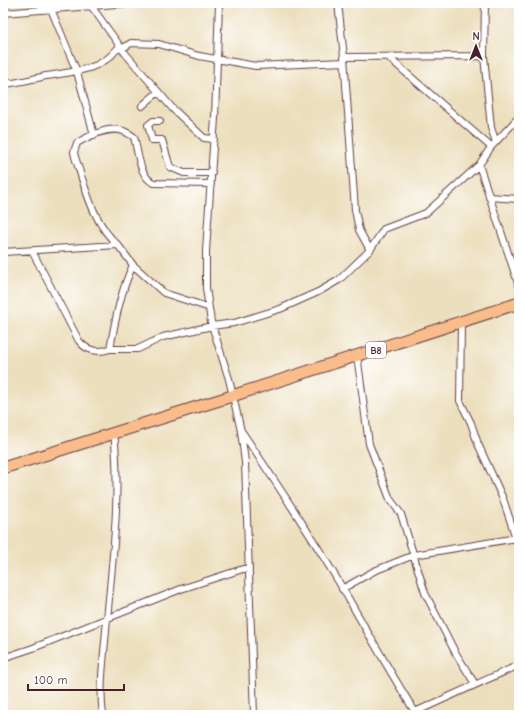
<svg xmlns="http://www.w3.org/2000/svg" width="522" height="718" font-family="'Comic Neue',sans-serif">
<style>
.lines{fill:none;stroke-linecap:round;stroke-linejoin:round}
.street-casing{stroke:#623c41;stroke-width:8}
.highway-casing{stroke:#623c41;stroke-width:13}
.street{stroke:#fff;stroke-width:6}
.highway{stroke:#f9bc8a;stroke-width:11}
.labels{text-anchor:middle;stroke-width:3;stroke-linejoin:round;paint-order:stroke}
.shield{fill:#fff;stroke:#80626b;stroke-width:1}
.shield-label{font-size:10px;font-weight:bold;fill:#4a1f2b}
</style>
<rect width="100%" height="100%" fill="#fff"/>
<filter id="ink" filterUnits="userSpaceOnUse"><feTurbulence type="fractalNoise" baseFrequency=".025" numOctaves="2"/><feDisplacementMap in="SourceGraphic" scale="8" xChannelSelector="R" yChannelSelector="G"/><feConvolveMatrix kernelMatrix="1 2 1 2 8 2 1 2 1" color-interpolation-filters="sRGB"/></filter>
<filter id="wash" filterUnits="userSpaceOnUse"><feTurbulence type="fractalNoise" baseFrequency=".012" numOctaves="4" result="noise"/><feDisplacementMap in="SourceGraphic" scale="16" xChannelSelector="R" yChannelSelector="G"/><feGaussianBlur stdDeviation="0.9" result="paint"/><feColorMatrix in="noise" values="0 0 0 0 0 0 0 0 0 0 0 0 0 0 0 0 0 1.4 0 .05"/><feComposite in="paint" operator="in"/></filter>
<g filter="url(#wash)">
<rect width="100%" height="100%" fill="#ecdfbd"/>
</g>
<g filter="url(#ink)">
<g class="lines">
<defs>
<path id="street" d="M89,3l36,50 48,56 31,29 10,1
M219,3l-4,115 -9,133v37l5,34 18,57 12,52 4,31 9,253
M338,3l6,54 11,153 4,20 11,20
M485,3l-1,53 7,72 5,14
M51,9l26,63 17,63
M3,13l126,-10
M344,57l140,-1
M388,57l103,90
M3,84c15,-1 28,-5 43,-8 25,-4 55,-5 71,-27l6,-1 8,-5 28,1 40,12 57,10 88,-4
M142,106l16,-14
M160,121h-7l-5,4 4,15h10l8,27 14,6h28
M479,165l40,121
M489,197l30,2
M118,245c-25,-21 -33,-59 -43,-88l-1,-5 3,-9c12,-7 33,-17 46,-12 4,1 8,4 11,6 4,14 5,40 20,46l57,1
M32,251l47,90c8,10 19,12 31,8 5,-28 11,-59 23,-84
M3,252l115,-7 15,20 31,28 43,14
M461,322l-1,79 11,22 7,21 25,55 16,48
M110,349h28l25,-12 49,-11 22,-3 46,-14 38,-17 21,-12 31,-30 14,-21 42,-16 53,-48 12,-18 28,-30
M357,355l12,89 21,55 11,15 24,79 30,59 20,32
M242,432c35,52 69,103 101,157 24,42 48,85 74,126
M342,589l32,-18 40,-16 103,-17
M3,658l30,-10 148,-59 68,-22
M415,712l104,-47
M103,715c-4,-28 1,-58 3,-85 6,-66 15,-132 8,-198"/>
<path id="highway" d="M3,468l229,-72 287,-93"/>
</defs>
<use href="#street" class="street-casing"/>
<use href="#highway" class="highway-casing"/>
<use href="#street" class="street"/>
<use href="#highway" class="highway"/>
</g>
</g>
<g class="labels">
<rect class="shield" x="366" y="342" width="20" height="16" rx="3"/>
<g class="shield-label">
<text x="376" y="354">B8</text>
</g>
</g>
<rect width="522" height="718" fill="none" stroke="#fff" stroke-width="16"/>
<g transform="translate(476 46)" stroke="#ffffff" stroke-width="3" paint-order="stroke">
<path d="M0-3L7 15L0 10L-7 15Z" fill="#4a1f2b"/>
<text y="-6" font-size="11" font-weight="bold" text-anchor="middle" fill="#4a1f2b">N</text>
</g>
<path d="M28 684v6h96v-6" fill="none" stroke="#4a1f2b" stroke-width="2"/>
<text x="34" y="684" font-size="12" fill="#4a1f2b" stroke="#ffffff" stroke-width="3" paint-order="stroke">100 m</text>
</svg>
